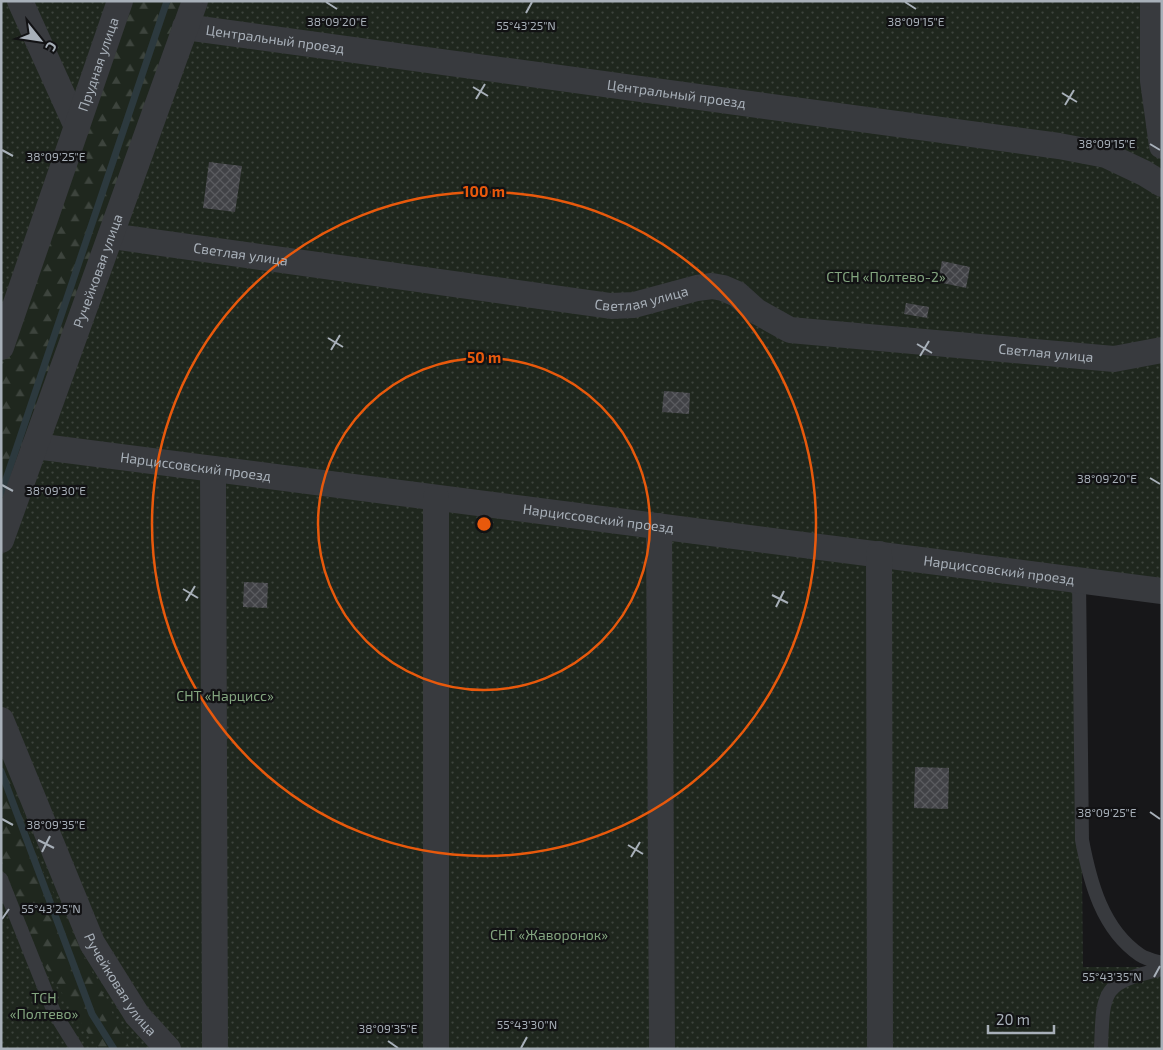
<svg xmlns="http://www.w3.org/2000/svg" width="1163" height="1050" font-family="'Exo 2',sans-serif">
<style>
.grass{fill:url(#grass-dots)}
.forest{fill:url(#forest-firs)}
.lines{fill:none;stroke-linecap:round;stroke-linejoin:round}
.stream{stroke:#2c393e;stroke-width:7}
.building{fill:url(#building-cross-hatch)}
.service{stroke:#383a3e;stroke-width:14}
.minor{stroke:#383a3e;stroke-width:26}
.ticks{fill:none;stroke:#a8b0b9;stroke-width:2}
.ring{fill:none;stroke:#e8590c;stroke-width:2.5}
.labels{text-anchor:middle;stroke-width:4.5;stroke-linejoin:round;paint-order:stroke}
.street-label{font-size:14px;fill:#a8b0b9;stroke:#121214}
.park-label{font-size:14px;fill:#83a57f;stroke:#121214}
.ticks-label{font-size:12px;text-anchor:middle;fill:#a8b0b9;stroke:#121214;stroke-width:4.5;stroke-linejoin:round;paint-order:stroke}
.centre{fill:#e8590c;stroke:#121214;stroke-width:2.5}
.ring-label{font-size:15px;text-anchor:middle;font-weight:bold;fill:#e8590c;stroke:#121214;stroke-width:4.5;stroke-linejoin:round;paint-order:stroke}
</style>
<defs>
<pattern id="grass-dots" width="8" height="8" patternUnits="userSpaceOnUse" patternTransform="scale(1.25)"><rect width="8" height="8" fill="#1f271e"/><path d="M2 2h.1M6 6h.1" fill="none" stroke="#3d443d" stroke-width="1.8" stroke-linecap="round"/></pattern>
<pattern id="forest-firs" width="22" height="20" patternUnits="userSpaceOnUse" patternTransform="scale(1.25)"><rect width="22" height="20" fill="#1f271e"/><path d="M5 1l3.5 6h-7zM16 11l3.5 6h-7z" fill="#3d443d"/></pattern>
<pattern id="building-cross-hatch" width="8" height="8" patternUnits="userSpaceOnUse" patternTransform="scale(1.25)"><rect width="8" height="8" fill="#414246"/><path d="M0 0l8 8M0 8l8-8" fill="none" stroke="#5a5b5f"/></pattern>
</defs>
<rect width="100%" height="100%" fill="#171719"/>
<path class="grass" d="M1,1h1152l9,145v445l-83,-10 4,386h79v82h-1161z"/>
<path class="forest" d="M128,1h53l-180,524v-154z
M1,744l41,126 88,179h-32l-58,-90 -39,-100z"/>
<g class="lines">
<path class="stream" d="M1,494l166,-493
M1,771l91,243 22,35"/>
</g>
<path class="building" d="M209,162l33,4 -7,46 -32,-4z
M942,261l28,6 -4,21 -28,-6z
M906,303l23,4 -2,11 -23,-4z
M664,391l26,2 -1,21 -27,-2z
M244,582l24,1 -1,25 -24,-1z
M915,767l34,1 -1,41 -34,-1z"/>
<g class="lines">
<path class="service" d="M1079,580l3,260c8,42 20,89 58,115 6,4 15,6 22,8
M1,879l53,133 23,37
M1101,1049c2,-60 1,-66 61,-80"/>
<g class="minor">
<path d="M20,1l57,126"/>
<path d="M1153,1v80l9,65"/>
<path id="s1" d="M185,27l874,119 47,9 38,18 18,11"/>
<path id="s2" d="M111,236l500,70 23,-1 63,-17 15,-2 11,2 14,6 19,17 34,19 324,29 48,-9"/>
<path id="s3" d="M1,347l119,-346"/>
<path id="s4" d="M35,446l1127,145"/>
<path d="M213,469l2,580"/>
<path d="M659,526l3,523"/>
<path id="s5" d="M1,540l194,-539"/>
<path d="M879,554l1,495"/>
<path id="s6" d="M1,720l91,223 45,72 31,34"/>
<path d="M436,1049v-551"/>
</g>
</g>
<path class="ticks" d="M326,2l11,7M905,2l11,7M526,13l6,-11M473,87l15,9M1062,93l15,9M476,99l9,-15M1065,105l9,-15M1150,144l10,6M2,150l11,6M328,338l15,9M917,344l15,9M331,350l9,-15M920,356l9,-15M1150,478l10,6M2,485l11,6M183,589l15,9M772,595l16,8M186,601l9,-15M776,607l8,-16M1150,812l10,7M2,819l11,6M38,840l16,8M628,845l15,9M42,852l8,-16M631,857l9,-15M2,919l7,-10M1154,977l6,-11M388,1041l10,7M521,1048l6,-11"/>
<g class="ring">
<circle cx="484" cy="524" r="166"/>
<circle cx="484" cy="524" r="332"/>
</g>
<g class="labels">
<g class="street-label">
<text dy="5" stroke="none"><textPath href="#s1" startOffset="91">Центральный проезд</textPath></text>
<text dy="5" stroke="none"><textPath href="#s3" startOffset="299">Прудная улица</textPath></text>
<text dy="5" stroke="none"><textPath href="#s1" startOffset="496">Центральный проезд</textPath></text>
<text dy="5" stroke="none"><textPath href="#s2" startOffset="131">Светлая улица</textPath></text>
<text dy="5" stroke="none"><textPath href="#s5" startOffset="286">Ручейковая улица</textPath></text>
<text dy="5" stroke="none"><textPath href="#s2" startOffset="536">Светлая улица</textPath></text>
<text dy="5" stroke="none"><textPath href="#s2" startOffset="956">Светлая улица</textPath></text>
<text dy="5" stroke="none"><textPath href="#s4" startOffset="162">Нарциссовский проезд</textPath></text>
<text dy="5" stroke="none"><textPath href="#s4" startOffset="568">Нарциссовский проезд</textPath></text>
<text dy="5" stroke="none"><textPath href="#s4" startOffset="972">Нарциссовский проезд</textPath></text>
<text dy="5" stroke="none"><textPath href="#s6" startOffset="291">Ручейковая улица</textPath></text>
</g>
<g class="park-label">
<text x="886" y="282">СТСН «Полтево-2»</text>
<text x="225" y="701">СНТ «Нарцисс»</text>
<text x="549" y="940">СНТ «Жаворонок»</text>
<text x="44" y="1003">ТСН<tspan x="44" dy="16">«Полтево»</tspan></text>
</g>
</g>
<g class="ticks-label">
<text x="337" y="26">38°09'20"E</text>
<text x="916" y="26">38°09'15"E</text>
<text x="526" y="30">55°43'25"N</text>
<text x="1107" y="148">38°09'15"E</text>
<text x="56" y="161">38°09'25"E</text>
<text x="1107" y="483">38°09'20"E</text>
<text x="56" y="495">38°09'30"E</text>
<text x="1107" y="817">38°09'25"E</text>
<text x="56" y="829">38°09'35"E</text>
<text x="51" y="913">55°43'25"N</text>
<text x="1112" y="981">55°43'35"N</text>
<text x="527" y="1029">55°43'30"N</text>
<text x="388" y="1033">38°09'35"E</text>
</g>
<circle cx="484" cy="524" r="8" class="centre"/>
<g class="ring-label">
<text x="484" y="197">100 m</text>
<text x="484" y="363">50 m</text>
</g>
<rect width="1163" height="1050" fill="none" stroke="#a8b0b9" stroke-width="5"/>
<g transform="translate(40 40) rotate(120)" stroke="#121214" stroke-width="4" paint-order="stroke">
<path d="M0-4L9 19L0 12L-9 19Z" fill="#a8b0b9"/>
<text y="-8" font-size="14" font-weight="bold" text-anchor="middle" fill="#a8b0b9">С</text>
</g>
<path d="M988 1025v8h66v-8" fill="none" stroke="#a8b0b9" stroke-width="2.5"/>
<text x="996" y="1025" font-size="15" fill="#a8b0b9" stroke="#121214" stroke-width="4" paint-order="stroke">20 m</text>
</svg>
